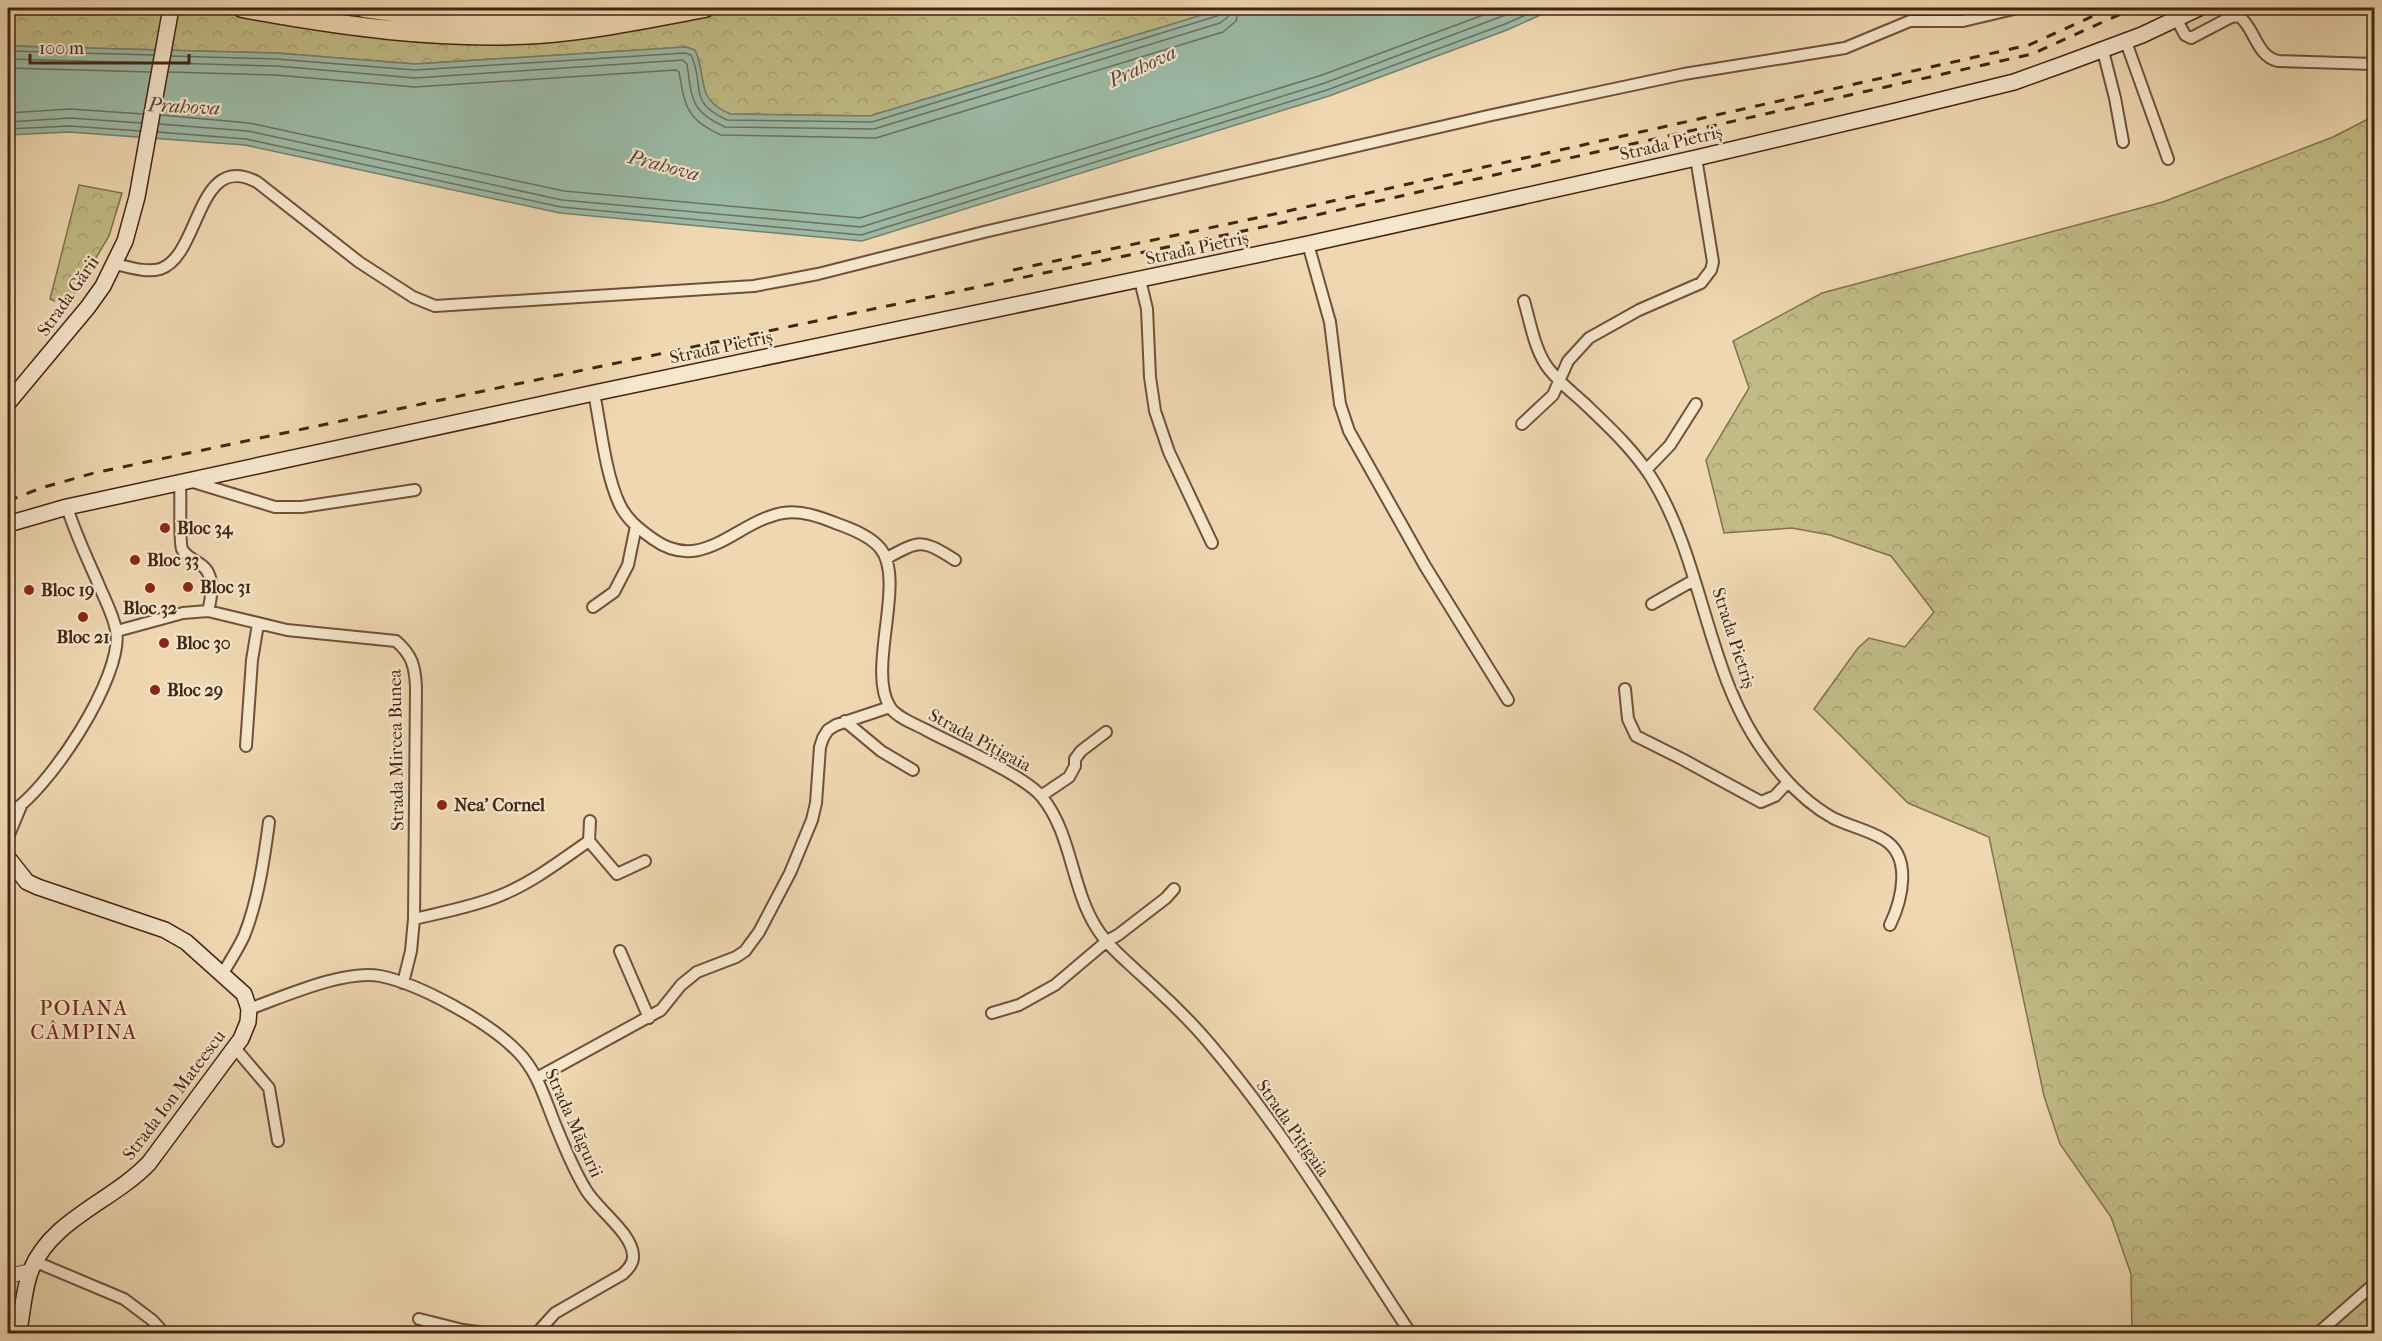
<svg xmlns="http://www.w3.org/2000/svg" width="2382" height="1341" font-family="'IM FELL French Canon',serif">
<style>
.forest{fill:url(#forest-crowns);stroke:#84704d;stroke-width:1.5}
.water{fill:#9bbba7;stroke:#797e6c;stroke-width:1.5}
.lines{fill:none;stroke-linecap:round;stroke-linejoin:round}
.shore{stroke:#706f5e;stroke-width:1.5}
.minor-casing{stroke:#70503b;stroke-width:14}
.tertiary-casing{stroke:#70503b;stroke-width:16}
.secondary-casing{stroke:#462314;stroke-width:18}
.trunk-casing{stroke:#462314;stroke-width:21}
.minor{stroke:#f5e6cc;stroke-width:10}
.tertiary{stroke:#f5e6cc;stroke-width:14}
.secondary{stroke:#f5e6cc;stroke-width:15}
.trunk{stroke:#efd8b1;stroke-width:18}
.rail{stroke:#462314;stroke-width:3;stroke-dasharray:10 10;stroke-linecap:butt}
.poi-dot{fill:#8f2418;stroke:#f5e6cc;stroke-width:2}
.labels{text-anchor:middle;stroke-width:4.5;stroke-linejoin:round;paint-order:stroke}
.street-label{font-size:18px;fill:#462314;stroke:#f5e6cc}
.poi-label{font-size:18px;font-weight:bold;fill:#462314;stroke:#f5e6cc;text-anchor:start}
.water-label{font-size:20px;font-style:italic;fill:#5b4939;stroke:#f5e6cc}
.quarter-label{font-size:21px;letter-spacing:1.5px;fill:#7a1f14;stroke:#f5e6cc}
</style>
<defs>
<pattern id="forest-crowns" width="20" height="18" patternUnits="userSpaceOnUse" patternTransform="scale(1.5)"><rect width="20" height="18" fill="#c1bc86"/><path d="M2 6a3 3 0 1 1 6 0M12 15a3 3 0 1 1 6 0" fill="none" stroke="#a7a173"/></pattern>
</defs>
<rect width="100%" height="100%" fill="#efd8b1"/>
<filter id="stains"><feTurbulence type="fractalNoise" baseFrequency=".00333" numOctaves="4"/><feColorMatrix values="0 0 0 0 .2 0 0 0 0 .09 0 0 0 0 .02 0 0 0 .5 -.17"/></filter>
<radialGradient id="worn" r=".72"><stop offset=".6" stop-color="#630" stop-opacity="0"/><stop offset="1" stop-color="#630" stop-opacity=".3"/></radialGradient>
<path class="forest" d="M8,8h1217l-355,108 -140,-2c-37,-16 -21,-33 -35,-64l-9,-3 -271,17 -139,-11 -268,-7z
M2374,116v1217h-242l-1,-59 -20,-57 -51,-73 -16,-48 -55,-259 -81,-34 -94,-94 44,-61 11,-10 36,9 29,-35 -43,-56 -61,-21 -38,-7 -68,5 -18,-73 43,-72 -16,-47 89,-48 341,-91 170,-65z
M79,185l43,8 -13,43 -42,70 -17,-7z"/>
<path class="water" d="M1225,8h331l-49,22 -178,66 -467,145 -302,-28 -315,-68 -176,-13 -61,3v-89l268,7 139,11 271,-17 9,3c13,30 -1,48 35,64l140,2z"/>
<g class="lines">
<path class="shore" d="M8,51l145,4
M172,56l104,3 139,11 270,-17 6,2c15,32 -5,46 36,65l145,2 345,-106 5,-3 1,-5
M8,59l144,4
M170,63l106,3 139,12 268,-18 4,4c5,35 3,47 38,63l149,2 346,-106 8,-6 2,-9
M8,68l142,4
M169,72l106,3 140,12 261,-17 3,2c6,35 8,48 42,63l155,3 347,-106 13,-11 3,-13
M8,113l62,-4 73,5
M161,115l88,8 315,68 296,27 462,-143 180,-67
M8,122l62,-4 71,5
M159,124l89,7 314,69 299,27 464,-144 199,-75
M8,129l62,-3 70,5
M158,132l88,7 315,68 300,28 466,-145 178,-66 37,-16"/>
<defs>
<path id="minor" d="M2176,18l9,17 6,3 40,-21 8,-1c16,12 17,40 39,45l96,3
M2126,42l42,117
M2103,51l12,47 8,44
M1308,244l22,78 10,82 9,27 76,135 83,134
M115,264c14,3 31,9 45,5 41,-13 36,-119 97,-87l102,80 54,35 22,9 319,-20 64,-12 166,-42 508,-117 192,-41 161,-26 65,-27h53l55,-13
M1140,280l7,29 3,68 5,34 14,41 43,91
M1524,301c6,20 10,46 22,64 10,15 25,26 38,38 24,23 49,46 67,74 55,88 54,200 119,283 17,23 38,44 63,58 16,8 35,12 50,21 30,17 19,61 7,86
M594,393c7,35 11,79 25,110 7,16 20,26 34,36 50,36 83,-18 130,-26 19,-3 37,4 55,11 14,5 32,12 42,24 27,32 -14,122 10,159 7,11 25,17 36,23 28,15 98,45 116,67 30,37 29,90 54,130 11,18 28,32 43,46 25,23 49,45 70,70 77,90 137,193 202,291
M1522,424l31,-29 15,-34 21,-23 50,-28 62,-27 10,-13 2,-8 -17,-104
M1646,470l24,-25 26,-41
M190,481l85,26h27l113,-17
M180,483c1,12 -1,58 2,66 4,8 12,10 18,15 16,10 12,32 8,47
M887,558c33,-18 35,-19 68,2
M1652,604l42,-24
M593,607l21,-15 14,-27 8,-39
M117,631l66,-18 25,-2 79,19 109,11c16,14 19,25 20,46l-2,232 -3,32 -8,32
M1625,689l3,30 8,17 46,23 79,43 14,-6 13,-14
M845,721l36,30 32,19
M246,746l6,-86 6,-36
M1041,796l28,-19 6,-11v-7l6,-8 25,-19
M8,814c39,-21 117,-139 108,-184 -3,-16 -12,-32 -18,-47 -11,-25 -23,-50 -31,-76
M590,821l-1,20 28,33 28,-13
M8,837l13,-31
M414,919c29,-7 58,-12 85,-23 33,-13 61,-35 90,-55
M620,951l29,67
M223,973c7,-12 15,-24 21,-37 14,-35 20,-76 25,-114
M249,1009c34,-12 96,-40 131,-33 40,8 109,46 138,76 19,19 27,47 37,72 9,22 18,45 31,66 11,19 46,43 47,65 1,8 -5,14 -10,19l-68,39 -19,21
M992,1013l27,-8 36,-20 52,-44 11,-6 48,-37 8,-9
M235,1048l34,40 9,53
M537,1078l124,-68 20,-25 16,-13 39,-15 9,-6 14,-19 31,-59 22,-53 4,-17 4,-56 3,-9 5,-8 8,-5 54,-18
M36,1262l88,37 28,21 13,14
M419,1319l44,11 29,4
M2317,1334l57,-50"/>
<path id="tertiary" d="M8,1276l23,-5"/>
<path id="secondary" d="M8,403l80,-96 15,-21 22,-45 12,-44 34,-189
M8,524l59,-17 527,-114 714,-149 388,-86 200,-47 118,-29 50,-18 78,-29 57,-27
M8,858l19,24 11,5 127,43 21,12 58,52 5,15 -1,13 -7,17 -92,124c-36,38 -97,56 -118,107 -8,20 -8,43 -13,64"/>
<path id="trunk" d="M242,8c98,18 196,32 296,26 56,-4 112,-16 167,-26
M364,8c88,14 179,15 267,0"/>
</defs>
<use href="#minor" class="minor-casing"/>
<use href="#tertiary" class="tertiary-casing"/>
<use href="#secondary" class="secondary-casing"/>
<use href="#trunk" class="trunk-casing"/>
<use href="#minor" class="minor"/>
<use href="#tertiary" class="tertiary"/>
<use href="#secondary" class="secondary"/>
<use href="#trunk" class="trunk"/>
<path class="rail" d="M1013,270l257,-55 759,-170 82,-37
M8,501l33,-13 53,-15 1178,-248 760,-171 102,-46"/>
</g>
<g class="poi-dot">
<circle cx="165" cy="528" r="6"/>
<circle cx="135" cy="560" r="6"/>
<circle cx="188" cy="587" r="6"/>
<circle cx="150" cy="588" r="6"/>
<circle cx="29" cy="590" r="6"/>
<circle cx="83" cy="617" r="6"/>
<circle cx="164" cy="643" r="6"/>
<circle cx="155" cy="690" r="6"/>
<circle cx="442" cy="805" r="6"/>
</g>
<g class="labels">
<g class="street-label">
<text transform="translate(1671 143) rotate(-13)" y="6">Strada Pietriș</text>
<text transform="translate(1197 248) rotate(-12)" y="6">Strada Pietriș</text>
<text transform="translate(68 296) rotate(-55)" y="6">Strada Gării</text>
<text transform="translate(721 347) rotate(-12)" y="6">Strada Pietriș</text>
<text transform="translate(1734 638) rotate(72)" y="6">Strada Pietriș</text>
<text transform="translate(980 740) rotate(28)" y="6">Strada Pițigaia</text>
<text transform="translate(396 750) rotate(-91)" y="6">Strada Mircea Bunea</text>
<text transform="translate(174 1095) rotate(-53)" y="6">Strada Ion Mateescu</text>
<text transform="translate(574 1123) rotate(66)" y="6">Strada Măgurii</text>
<text transform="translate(1293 1128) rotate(55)" y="6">Strada Pițigaia</text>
</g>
<g class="poi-label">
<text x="177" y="534">Bloc 34</text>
<text x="147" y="566">Bloc 33</text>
<text x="200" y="593">Bloc 31</text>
<text x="41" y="596">Bloc 19</text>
<text x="150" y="614" text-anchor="middle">Bloc 32</text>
<text x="83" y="643" text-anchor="middle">Bloc 21</text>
<text x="176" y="649">Bloc 30</text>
<text x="167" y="696">Bloc 29</text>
<text x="454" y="811">Nea' Cornel</text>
</g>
<g class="water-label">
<text transform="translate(1142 66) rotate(-25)" y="7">Prahova</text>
<text transform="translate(184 106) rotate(3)" y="7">Prahova</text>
<text transform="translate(664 165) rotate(15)" y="7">Prahova</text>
</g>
<g class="quarter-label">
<text x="84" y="1015">POIANA<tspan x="84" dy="24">CÂMPINA</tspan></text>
</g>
</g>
<rect width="2382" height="1341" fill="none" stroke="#efd8b1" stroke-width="30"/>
<rect x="9" y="9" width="2364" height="1323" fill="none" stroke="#462314" stroke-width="3"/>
<rect x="15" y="15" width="2352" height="1311" fill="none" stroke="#462314" stroke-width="1.5"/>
<path d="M30 54v9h159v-9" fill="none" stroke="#462314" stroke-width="3"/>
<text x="39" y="54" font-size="18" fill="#462314" stroke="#f5e6cc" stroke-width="4.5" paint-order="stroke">100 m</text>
<rect width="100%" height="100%" filter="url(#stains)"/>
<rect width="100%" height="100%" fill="url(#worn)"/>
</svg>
